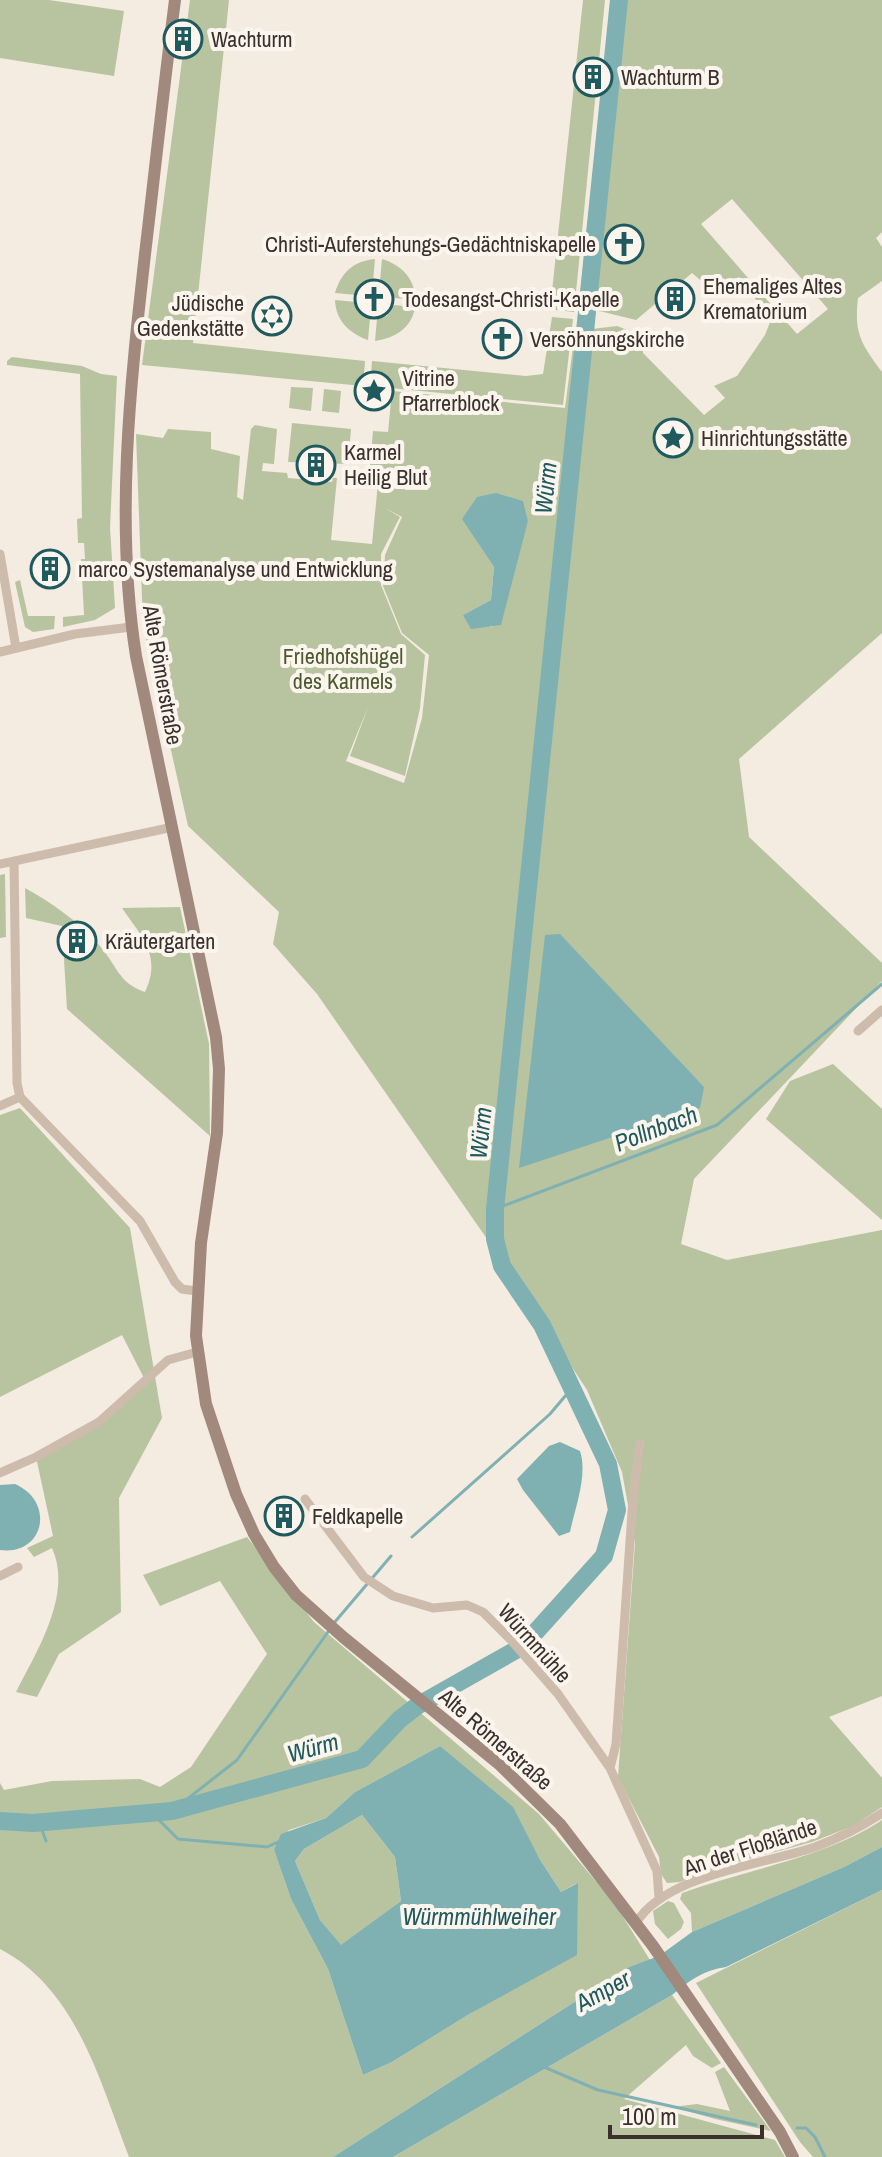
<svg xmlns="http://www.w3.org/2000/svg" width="882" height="2157" font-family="'Archivo Narrow',sans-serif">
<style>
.green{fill:#b8c4a0;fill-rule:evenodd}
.water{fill:#7fb0b2;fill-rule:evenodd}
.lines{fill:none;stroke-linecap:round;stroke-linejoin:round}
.stream{stroke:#7fb0b2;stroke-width:3}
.river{stroke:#7fb0b2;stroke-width:18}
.street{stroke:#cdbbac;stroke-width:9}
.secondary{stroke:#a18a7d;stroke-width:12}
.labels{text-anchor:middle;stroke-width:8;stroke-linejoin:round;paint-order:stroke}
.poi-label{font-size:22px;fill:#3b302b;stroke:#fbf5ee;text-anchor:start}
.park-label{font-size:22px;fill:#4a5a2e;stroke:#fbf5ee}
.street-label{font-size:22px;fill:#3b302b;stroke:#fbf5ee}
.water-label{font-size:24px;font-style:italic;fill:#1f5a5e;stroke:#fbf5ee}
</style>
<rect width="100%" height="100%" fill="#f4ebe1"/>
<path class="green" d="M0,0h49l75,11 -10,65 -114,-18z
M190,0h39l-36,343 172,18 -2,25 -221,-21z
M583,0h22l-31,312 -18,-2 -5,-9z
M611,0h271v232l-6,6 6,9v34l-24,17c-4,36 3,45 24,74v261l-143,126 10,78 133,126v18l-188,198 -13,65 46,16 155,-30v466l-53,21 53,61v29l-29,19 -41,16 -85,23 -47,17 -13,1 -6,-9 -2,-17 -41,-80 17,-234 -13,-71 -35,-82 -93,-141 -177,-255 -44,-50 6,-32 -91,-86 -45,-201 -7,-191 27,4 5,-9 43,3v17l29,7 -3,41 6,3 8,-71 4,-4 22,4 -3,35 -11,-1 -1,8 25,2 1,5 25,2 1,-4 5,1v4l13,1 1,-4h4l-6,62 41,4 6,-61h4v4l18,2 1,-4 3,1 1,4h23l1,-11 -5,-3 -54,-10 3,-35 15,1 4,-41 173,17 10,-77 42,-5 26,10v17l61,62 21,-17 -11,-12 23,-10 28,-41 6,-15 -32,-43 -25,15 -22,-19 -56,47 -57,-14zM732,199l96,110 -31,25 -96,-110zM385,508l17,9 -17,38 -2,31 19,47 27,22 -7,63 -18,65 -58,-22 22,-54 -18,49 55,20 15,-68 5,-53 -24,-21 -20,-49v-31l19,-37zM463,519l65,2 -36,106 -29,-12 28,-15 3,-33z
M375,259l-2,22 -10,3 -6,11 -22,-2c6,-20 18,-32 40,-34z
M382,259c21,7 32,19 34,41l-21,-2 -6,-12 -9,-5z
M335,300l21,2 4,9 10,7 -2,22c-19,-7 -32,-19 -33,-40z
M394,305l21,2c-3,21 -20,31 -40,34l2,-22 10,-3z
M552,317l21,2 -10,86 -193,-19 2,-25 154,15 17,-2z
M12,357l70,9 19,8 16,2 -7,151 5,81 -20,12 -32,7v-10l21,-2 -3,-56h4l-1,-16h-6l-1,-24 5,-1 -2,-144 -73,-9v-4z
M291,387l22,1 -2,23 -22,-3z
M324,389l17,2 -2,22 -17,-2z
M292,423l59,6 -3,35 -60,-2z
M20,580l8,36h27l-1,13 -21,3 -8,-5 -10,-45z
M5,874l1,63 -6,1v-63z
M25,888c27,15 53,33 74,57 18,20 19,38 46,47 17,-36 -3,-55 -23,-84l58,-1 29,137 1,92 -143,-127 -5,-83 -36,-8z
M833,1064l49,45v111l-116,-101 24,-38z
M20,1108l110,120 32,190 -43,80 2,114 -62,42 -22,43 -21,-5c21,-41 57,-98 36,-144l-18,9 -7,-9 26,-12 -17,-79 63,-35 46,-42 -23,-45 -122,62v-282z
M247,1537l67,85 225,192 76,90 35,56 -21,7 -296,190h-204c-29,-75 -52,-168 -129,-208v-166l4,7 48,-9 88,-2 20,8 31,-20 76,-113 -47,-73 -60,25 -17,-31zM440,1746l99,112 22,34 16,-9 -106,130 -79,49 -29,13 -35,-106 -37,-70 -17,-49 15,-20 37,-12 29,-26z
M362,1815l33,42 6,44 -60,45 -21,-26 -25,-59 9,-12z
M882,1820v27l-38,20 -152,65 -1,-19 -11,-14 2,-6c65,-24 143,-35 200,-73z
M882,1890v267h-69l-13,-15 -104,-159z
M668,1901l6,2 10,19 -3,7 -13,10 -13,-15 -2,-13z
M672,1995l49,68 -9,5 -19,-12 -7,-11 -62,54 151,41 10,17h-392z
M724,2067l47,64 -56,-12 -42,-12 24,-3 33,7 -15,-39z"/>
<path class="water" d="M496,493l27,8 5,20 -27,104 -30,4 -8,-14 28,-15 3,-33 -32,-48 15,-22z
M560,934l144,153 -4,21 -181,60 26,-233z
M560,1442l20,9c8,24 -5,57 -10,81l-11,4 -36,-46 -6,-11 32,-33z
M15,1484c41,18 29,72 -15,66v-65z
M440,1746l73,61 26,51 22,34 17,-9 -1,72 -106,58 -79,49 -29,13 -35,-106 -37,-70 -17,-49 7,-16 45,-16 29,-26zM362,1815l33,42 6,44 -60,44 -21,-25 -25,-59 9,-12z
M882,1847v43l-156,77c-23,3 -37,14 -54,28l-279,162h-60l296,-190 30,-11 33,-24 152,-65z"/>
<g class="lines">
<path class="stream" d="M495,1209l222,-84 165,-141
M412,1537l138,-123 22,-26
M334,1623l57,-67
M172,1811l65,-51 93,-131
M152,1813l26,26 89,8 11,-5
M39,1822l7,19
M544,2067l54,23 158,35
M797,2128h9l9,9 10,20"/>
<path class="river" d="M0,1821l33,2 139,-12 190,-52 38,-40 17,-13 106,-60 81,-90 13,-46 -9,-46 -66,-139 -40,-59 -7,-27v-30l124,-1209"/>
<path class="street" d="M0,554l16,94
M0,652l75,-18 56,-7
M14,861l3,222 3,14 120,124 35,61 7,7 15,2
M0,864l173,-37
M858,1031l24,-21
M0,1106l20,-9
M0,1473l36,-16 63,-35 69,-62 29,-8
M305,1499l59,78 29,19 40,12 34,-3 16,7 28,28 47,54 52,74 47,103 2,27
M0,1576l18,-9
M610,1768l6,-24 17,-246 7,-55
M636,1923c30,-49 127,-58 179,-76 24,-9 46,-20 67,-34"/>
<path class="secondary" d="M175,0c-11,85 -20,170 -30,254 -15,133 -30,269 -9,402l80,381 3,32 -2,64 -16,110 -5,93 10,68 30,90 18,40 20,33 22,28 47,42 156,127 61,60 93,122 127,186 13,25"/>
</g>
<defs>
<symbol id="building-ring" viewBox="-11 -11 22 22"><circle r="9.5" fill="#fbf5ee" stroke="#1f5a5e" stroke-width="1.5"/><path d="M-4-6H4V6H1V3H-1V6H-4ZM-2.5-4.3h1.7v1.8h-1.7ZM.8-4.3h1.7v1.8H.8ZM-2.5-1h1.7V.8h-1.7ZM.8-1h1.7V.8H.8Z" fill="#1f5a5e"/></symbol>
<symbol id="church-ring" viewBox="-11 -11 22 22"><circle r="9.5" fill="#fbf5ee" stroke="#1f5a5e" stroke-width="1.5"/><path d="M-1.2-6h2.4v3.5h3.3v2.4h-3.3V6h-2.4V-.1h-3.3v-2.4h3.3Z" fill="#1f5a5e"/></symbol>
<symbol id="synagogue-ring" viewBox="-11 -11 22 22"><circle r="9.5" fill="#fbf5ee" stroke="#1f5a5e" stroke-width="1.5"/><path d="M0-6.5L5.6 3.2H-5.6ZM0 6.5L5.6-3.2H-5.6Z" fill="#1f5a5e"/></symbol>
<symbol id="sight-ring" viewBox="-11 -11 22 22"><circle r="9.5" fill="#fbf5ee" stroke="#1f5a5e" stroke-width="1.5"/><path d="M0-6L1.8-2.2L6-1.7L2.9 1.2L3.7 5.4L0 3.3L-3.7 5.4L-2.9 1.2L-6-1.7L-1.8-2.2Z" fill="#1f5a5e"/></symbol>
</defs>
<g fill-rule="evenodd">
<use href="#building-ring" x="161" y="17" width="44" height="44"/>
<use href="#building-ring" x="571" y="55" width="44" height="44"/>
<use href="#church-ring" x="602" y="222" width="44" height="44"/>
<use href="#church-ring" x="352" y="277" width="44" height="44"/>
<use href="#building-ring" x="653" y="277" width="44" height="44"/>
<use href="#synagogue-ring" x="250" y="294" width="44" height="44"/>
<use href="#church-ring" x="480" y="317" width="44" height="44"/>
<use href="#sight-ring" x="352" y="369" width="44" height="44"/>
<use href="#sight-ring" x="651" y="416" width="44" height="44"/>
<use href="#building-ring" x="294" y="443" width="44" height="44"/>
<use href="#building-ring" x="28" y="547" width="44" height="44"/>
<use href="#building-ring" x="55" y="919" width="44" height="44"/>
<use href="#building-ring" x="262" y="1494" width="44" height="44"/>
</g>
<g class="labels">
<g class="poi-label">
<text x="211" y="47">Wachturm</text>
<text x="621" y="85">Wachturm B</text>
<text x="596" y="252" text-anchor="end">Christi-Auferstehungs-Gedächtniskapelle</text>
<text x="703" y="294">Ehemaliges Altes<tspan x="703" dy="25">Krematorium</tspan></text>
<text x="402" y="307">Todesangst-Christi-Kapelle</text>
<text x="244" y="311" text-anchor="end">Jüdische<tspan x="244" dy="25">Gedenkstätte</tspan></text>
<text x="530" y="347">Versöhnungskirche</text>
<text x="402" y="386">Vitrine<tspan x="402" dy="25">Pfarrerblock</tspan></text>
<text x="701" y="446">Hinrichtungsstätte</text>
<text x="344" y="460">Karmel<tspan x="344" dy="25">Heilig Blut</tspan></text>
<text x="78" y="577">marco Systemanalyse und Entwicklung</text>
<text x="105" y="949">Kräutergarten</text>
<text x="312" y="1524">Feldkapelle</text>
</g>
<g class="park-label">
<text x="343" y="664">Friedhofshügel<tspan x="343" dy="25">des Karmels</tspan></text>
</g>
<g class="street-label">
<text transform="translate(163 675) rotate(80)" y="8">Alte Römerstraße</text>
<text transform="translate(535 1643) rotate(48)" y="8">Würmmühle</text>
<text transform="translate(496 1739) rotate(41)" y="8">Alte Römerstraße</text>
<text transform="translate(750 1847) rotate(-18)" y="8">An der Floßlände</text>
</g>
<g class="water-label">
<text transform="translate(546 488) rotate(-84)" y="8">Würm</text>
<text transform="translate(656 1129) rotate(-21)" y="8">Pollnbach</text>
<text transform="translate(481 1133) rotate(-84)" y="8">Würm</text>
<text transform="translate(313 1748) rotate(-15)" y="8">Würm</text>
<text x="479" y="1925">Würmmühlweiher</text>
<text transform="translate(603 1991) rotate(-29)" y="8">Amper</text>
</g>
</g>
<path d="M610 2125v12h152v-12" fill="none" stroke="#3b302b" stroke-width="4"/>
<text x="622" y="2125" font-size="24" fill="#3b302b" stroke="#fbf5ee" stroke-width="6" paint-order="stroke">100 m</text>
</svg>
